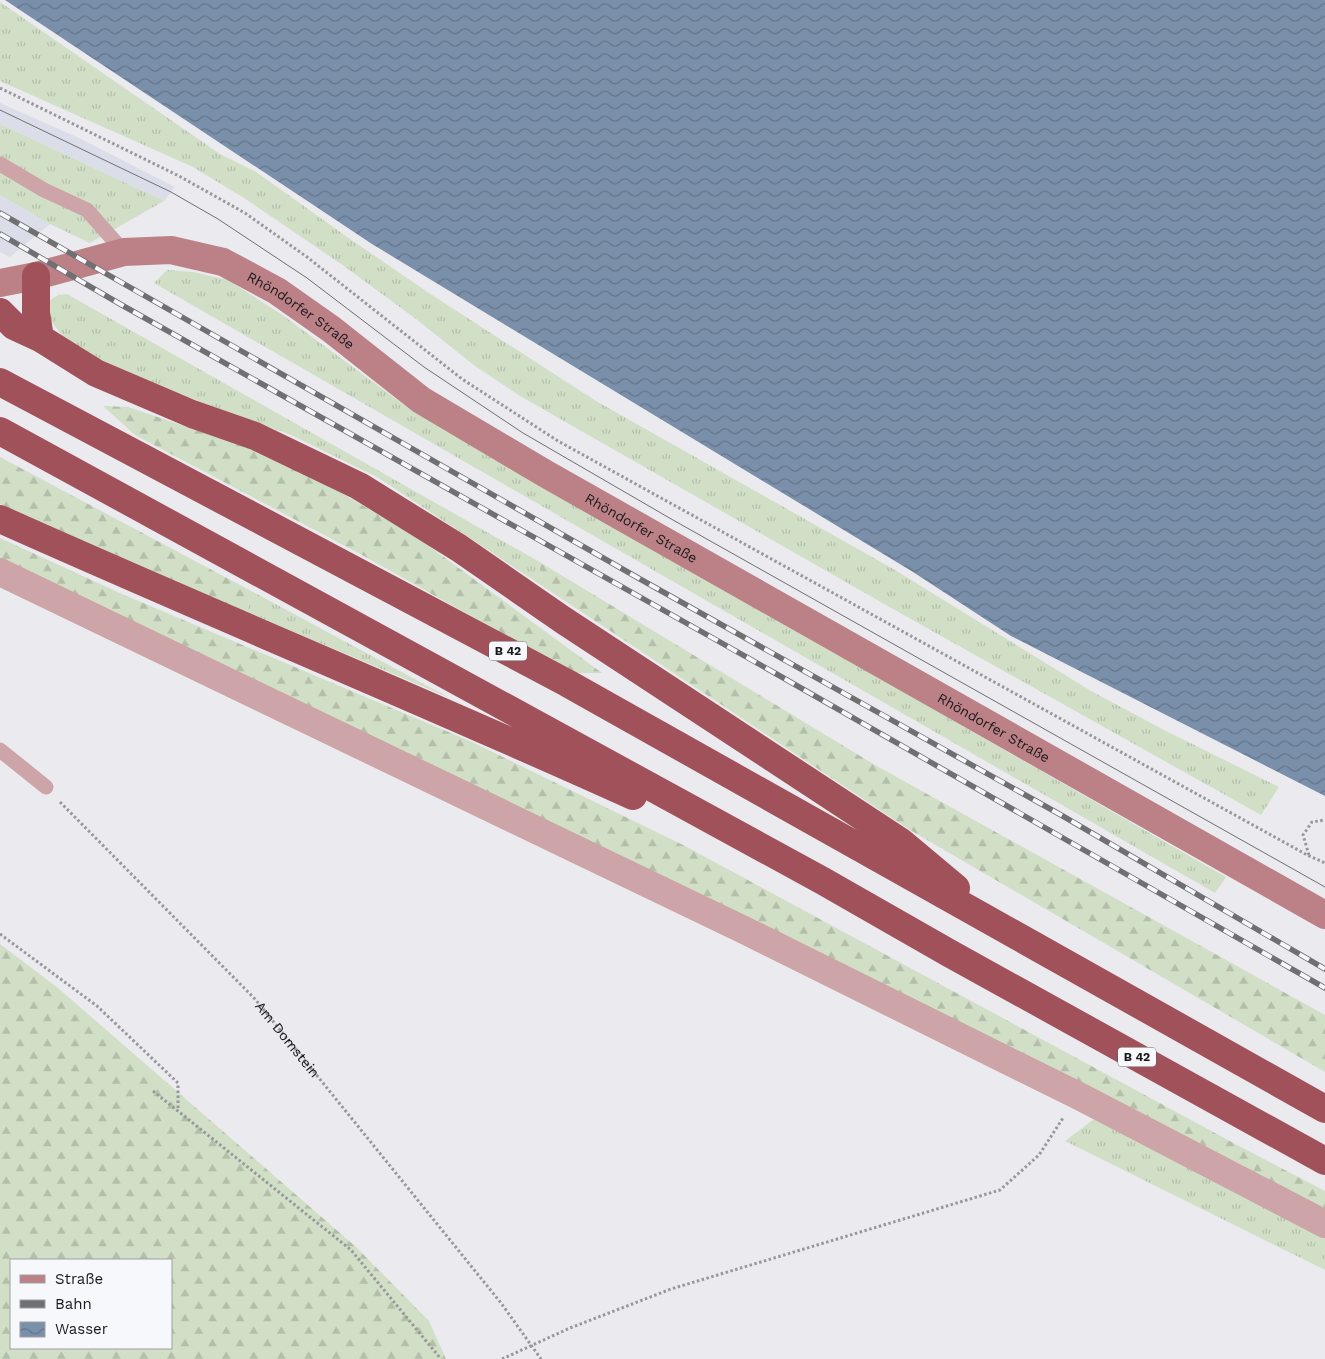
<svg xmlns="http://www.w3.org/2000/svg" width="1325" height="1359" font-family="'Work Sans',sans-serif">
<style>
.built{fill:#dbdde9}
.grass{fill:url(#grass-tufts)}
.forest{fill:url(#forest-firs);fill-rule:evenodd}
.water{fill:url(#water-waves)}
.lines{fill:none;stroke-linecap:round;stroke-linejoin:round}
.path{stroke:#98989c;stroke-width:3;stroke-dasharray:2.5 2.5;stroke-linecap:butt}
.lane{stroke:#cda4a7;stroke-width:15}
.street{stroke:#cda4a7;stroke-width:28}
.secondary{stroke:#bc8186;stroke-width:28}
.highway{stroke:#a1515a;stroke-width:28}
.tram{stroke:#707073;stroke-width:1}
.rail-casing{stroke:#707073;stroke-width:5.5}
.rail{stroke:#f7f8fc;stroke-width:4;stroke-dasharray:11;stroke-linecap:butt}
.labels{text-anchor:middle;stroke-width:4.5;stroke-linejoin:round;paint-order:stroke}
.shield{fill:#f7f8fc;stroke:#5c5d5f;stroke-width:1}
.shield-label{font-size:12px;font-weight:bold;fill:#1a1a1c}
.street-label{font-size:14px;fill:#1a1a1c;stroke:#f7f8fc}
</style>
<defs>
<pattern id="grass-tufts" width="24" height="20" patternUnits="userSpaceOnUse" patternTransform="scale(1.25)"><rect width="24" height="20" fill="#d2dfc7"/><path d="M3 7l-1-3M5 7V3M7 7l1-3M15 17l-1-3M17 17v-4M19 17l1-3" fill="none" stroke="#b4bfaa"/></pattern>
<pattern id="forest-firs" width="22" height="20" patternUnits="userSpaceOnUse" patternTransform="scale(1.25)"><rect width="22" height="20" fill="#d2dfc7"/><path d="M5 1l3.5 6h-7zM16 11l3.5 6h-7z" fill="#b4bfaa"/></pattern>
<pattern id="water-waves" width="16" height="10" patternUnits="userSpaceOnUse" patternTransform="scale(1.25)"><rect width="16" height="10" fill="#7a90aa"/><path d="M0 5q4-4 8 0t8 0" fill="none" stroke="#63758a"/></pattern>
</defs>
<rect width="100%" height="100%" fill="#eaeaef"/>
<path class="built" d="M0,103l79,35 96,49 -11,14 -164,-77z
M0,195l50,29 -40,33 -10,-5z"/>
<path class="grass" d="M0,2l220,152 36,18 94,67 82,56 164,106 299,169 196,121 73,39 115,57 -18,28 -368,-206 -373,-213 -45,-30 -59,-47 -72,-53 -100,-68 -51,-31 -193,-86z
M0,124l164,77 -74,42 -40,-19 -50,-29z
M167,270l26,2 35,8 53,34 126,93 819,470 -11,16 -1061,-610z
M67,294l471,267 6,26 -167,-110 -86,-42 -147,-54 -43,-21 -36,-21 -18,-23 2,-15 9,-6z
M255,593l193,104 -202,-85z
M1094,1119l155,76 76,42v33l-260,-129z"/>
<path class="forest" d="M103,406l25,1 124,42 74,35 89,52 187,137h-29l-211,-118 -227,-120z
M0,457l255,136 -9,19 -246,-108z
M0,538l122,56 350,148 213,104 554,300 86,45v21l-87,-49 -220,-113 -492,-232 -526,-260z
M538,561l337,204 450,250v57l-415,-242 -366,-243z
M0,944l58,44 298,259 73,74 17,38h-446zM11,1260h160v88h-160z"/>
<path class="water" d="M5,0h1320v796l-314,-160 -98,-64 -541,-328z"/>
<g class="lines">
<g class="path">
<path d="M0,88l179,88 66,37 62,44 155,122 96,62 751,415 16,7"/>
<path id="s1" d="M60,802l195,197 246,304 40,56"/>
<path d="M1309,855l-6,-20 9,-13 13,-2"/>
<path d="M0,934l97,72 81,77v26"/>
<path d="M153,1091l198,159 90,109"/>
<path d="M502,1359l68,-31 101,-39 329,-99 39,-35 24,-37"/>
</g>
<path class="lane" d="M0,164l44,26 43,20 37,42
M0,750l46,37"/>
<path class="street" d="M0,572l744,358 335,166 246,128"/>
<path class="secondary" id="s2" d="M0,283l36,-7 88,-24 47,-2 52,12 54,29 54,38 90,71 125,74 779,441"/>
<path class="highway" d="M36,276v37l4,25
M0,312l14,14 26,12 56,35 96,41 63,22 104,50 100,62 104,72 338,222 55,46
M0,382l567,301 758,426
M0,431l823,450 126,72 376,208
M0,519c210,94 423,182 633,277"/>
<path class="tram" d="M0,110l171,82 47,27 89,59 117,89 99,66 150,87 652,367"/>
<defs>
<path id="rail" d="M0,213l640,366 421,236 264,154
M0,234l120,70 653,368 552,316"/>
</defs>
<use href="#rail" class="rail-casing"/>
<use href="#rail" class="rail"/>
</g>
<g class="labels">
<g class="shield">
<rect x="489" y="641.5" width="38" height="19" rx="4"/>
<rect x="1118" y="1047.5" width="38" height="19" rx="4"/>
</g>
<g class="shield-label">
<text x="508" y="655">B 42</text>
<text x="1137" y="1061">B 42</text>
</g>
<g class="street-label">
<text dy="5" stroke="none"><textPath href="#s2" startOffset="320">Rhöndorfer Straße</textPath></text>
<text dy="5" stroke="none"><textPath href="#s2" startOffset="725">Rhöndorfer Straße</textPath></text>
<text dy="5" stroke="none"><textPath href="#s2" startOffset="1130">Rhöndorfer Straße</textPath></text>
<text dy="5" stroke="none"><textPath href="#s1" startOffset="329">Am Domstein</textPath></text>
</g>
</g>
<rect x="10" y="1259" width="162" height="90" fill="#f7f8fc" stroke="#9f9fa2"/>
<rect x="20" y="1275" width="25" height="8" fill="#bc8186" stroke="#9f9fa2"/>
<text x="55" y="1284" font-size="15" fill="#1a1a1c">Straße</text>
<rect x="20" y="1300" width="25" height="8" fill="#707073" stroke="#9f9fa2"/>
<text x="55" y="1309" font-size="15" fill="#1a1a1c">Bahn</text>
<rect x="20" y="1322" width="25" height="15" fill="url(#water-waves)" stroke="#9f9fa2"/>
<text x="55" y="1334" font-size="15" fill="#1a1a1c">Wasser</text>
</svg>
